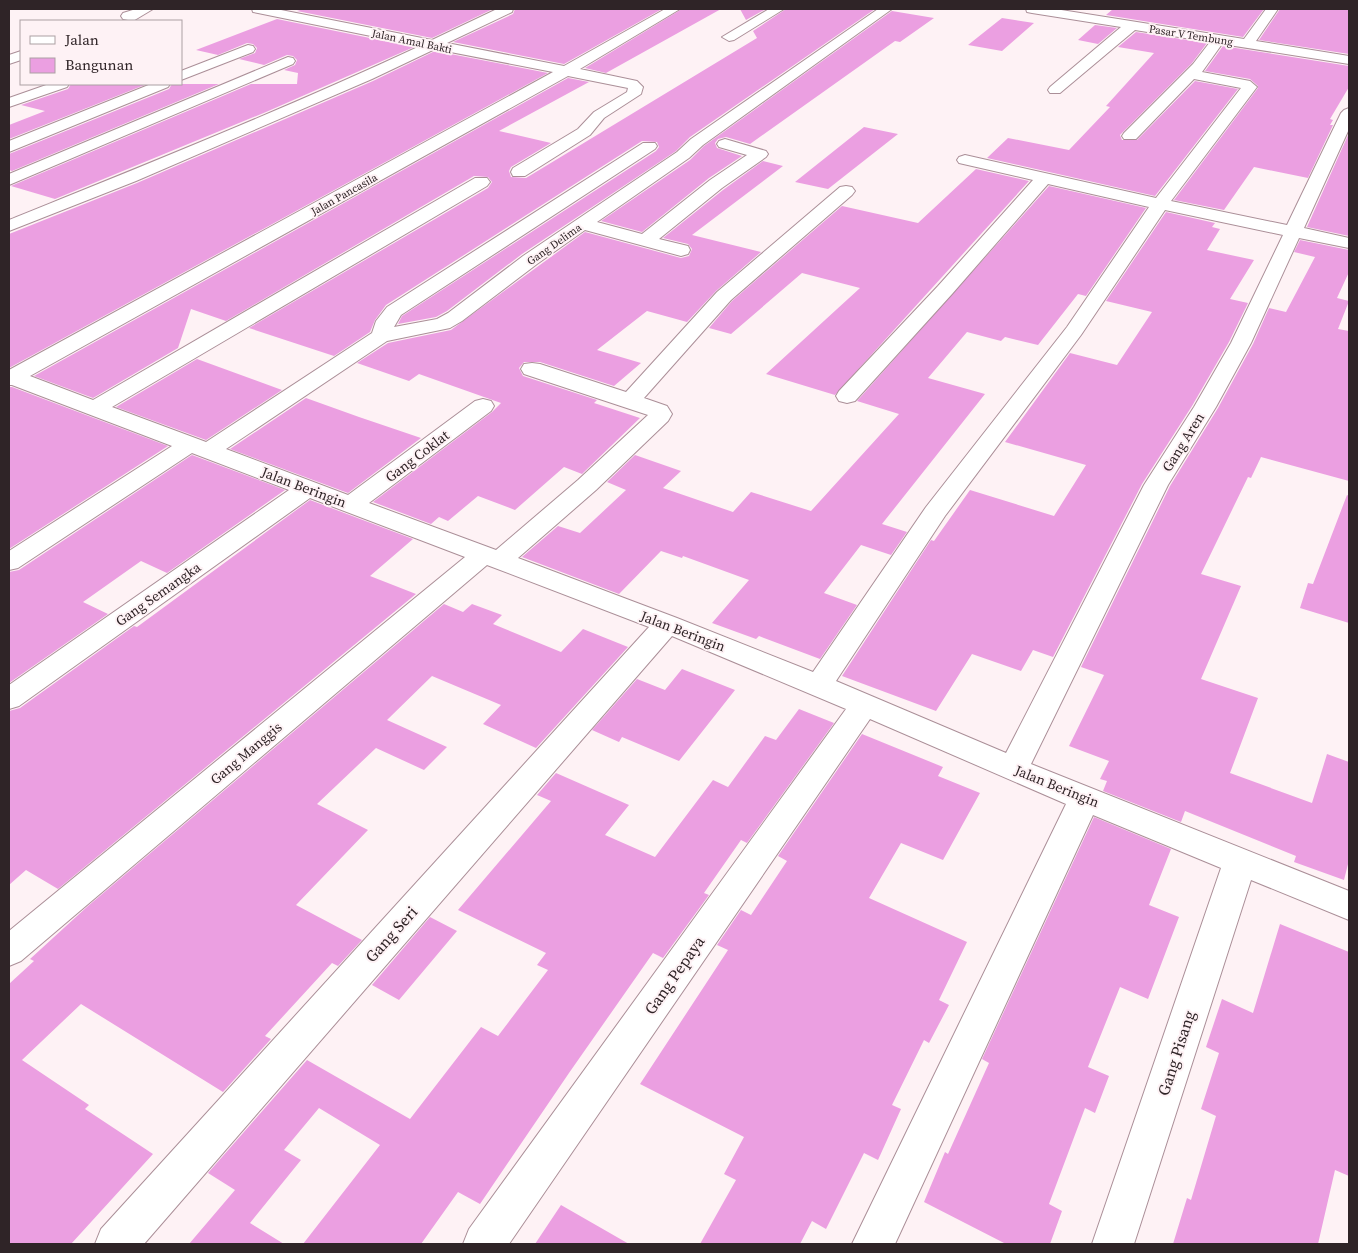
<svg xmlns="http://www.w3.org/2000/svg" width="1358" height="1253" font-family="'Source Serif 4',serif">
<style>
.building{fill:#eb9fe1}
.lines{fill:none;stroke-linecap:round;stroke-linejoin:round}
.minor-casing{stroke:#ab8f98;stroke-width:2}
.minor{fill:#fff;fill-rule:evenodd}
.labels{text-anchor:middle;stroke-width:4;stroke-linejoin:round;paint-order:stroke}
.far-street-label{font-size:11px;fill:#2f2427;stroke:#fef2f5}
.street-label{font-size:14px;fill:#2f2427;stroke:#fef2f5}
.near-street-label{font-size:16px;fill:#2f2427;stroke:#fef2f5}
</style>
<rect width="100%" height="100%" fill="#fef2f5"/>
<path class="building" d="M304,9h189l-61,29 -135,-27z
M515,9h147l-98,55 -111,-22 60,-28z
M682,9h39l-115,64 -21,-5z
M740,9h26l-20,11z
M786,9h89l-185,128 -14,14 -154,103 -75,57 -11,6 -38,7 4,-8 254,-165 3,-4 -2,-5 -15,-1 -256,164 -11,15 -5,12 -36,24 -85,-28 239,-140 4,-6 -4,-5 -14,-1 -248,145 -35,-12 -13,39 -85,50 -59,-22 534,-298 21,4 -90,49 52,12 -40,24 -2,4 2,6 15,1 231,-140 -4,-7z
M1113,9h151l-21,28 -137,-22z
M1280,9h69v45l-90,-14z
M892,11l42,7 -34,24 -5,-1 -145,103 -24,-7 -8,2 -3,4 2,5 25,8 -33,22 -67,54 -41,-11 89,-61 14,-14z
M1002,18l32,5 -32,28 -34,-6z
M277,19l137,28 -148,65 -211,87 -44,-13 240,-102h46l1,-11 -14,-3 11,-5 2,-5 -4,-4 -6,-1 -23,10 -25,-6 16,-6 2,-5 -4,-4 -6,-1 -29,12 -22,-5z
M1095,25l22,3 -19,16 -20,-4z
M1136,32l71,11 -15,20 -72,72 2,5h15l58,-59 43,8 -83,107 -168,-38 21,-20 61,12 41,-43 -4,-1 48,-53 -36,-6z
M1223,46l126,20v21l-19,32 3,1 -3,5h3l-25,53 -54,-11 -30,43 -50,-10 84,-112v-2l-8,-7 -45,-8z
M435,51l113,22 -539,295v-134l128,-51 236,-102z
M71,84h76l-138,55v-14l36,-14 -24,-6 47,-16z
M172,84h47l-207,87 -3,-1v-16l160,-65z
M864,127l34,7 -70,55 -33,-7z
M1349,133v103l-42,-9z
M763,161l20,5 -91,69 69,17 -45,39 -29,31 -40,-11 -50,39 44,13 -27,23 -74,-24h-16l-5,6 4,8 74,24 -3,3 46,15 -58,56 -18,-7 -49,43 -37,-14 -30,25 -9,-4 -8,7 -58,-22 119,-90 9,-9 -82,-29 -10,7 -52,-18 31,-20 63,-13 134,-98 96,26 8,-2 3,-7 -4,-5 -25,-6 60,-48z
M976,169l53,12 -194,214 -69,-21 94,-86 -58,-15 -71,61 -22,-6 23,-27 110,-95 76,17z
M1049,186l97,22 -60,88 -8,-2 -40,51 -33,-8 -4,4 -34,-9 -39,46 57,16 -103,130 25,8 -16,23 -30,-10 -37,48 33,12 -37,54 -61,-23 -3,3 -44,-16 37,-43 -66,-24 -1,2 -21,-7 -42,43 -97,-37 36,-31 22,7 46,-43 -19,-8 28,-27 46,16 -18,17 70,24 18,-20 60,19 88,-97 -42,-13z
M1166,212l49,11 -3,4 8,2 -13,21 47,10 -24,39 18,4 -19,39 -37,64 -50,78 -89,173 -20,-7 -12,21 -49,-17 -36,57 -94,-35 89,-136 3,1 36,-51 84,26 32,-51 -81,-23 65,-89 47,12 35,-53 -46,-11z
M1300,240l49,10v22l-12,26 12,3 -11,28 11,2v150l-88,-24 -10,21 -3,-1 -47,97 40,12 -40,93 57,19 -28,75 82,30 15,-49 22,8v98l-5,20 -50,-18 2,-6 -111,-45 -4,11 -78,-31 4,-10 -7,-2 9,-18 -40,-15 35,-71 -23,-8 89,-181 48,-78 35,-64 16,-36 17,4 29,-55 -21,-5z
M197,359l85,31 -76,50 -90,-33z
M9,387h3l156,59 -159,103z
M306,398l53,19 62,21 -73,55 -118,-44z
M192,455l93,35 -118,83 -26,-12 -58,41 25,12 -99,69v-111l10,-2z
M1347,495l2,1v127l-49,-15 8,-25 5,1z
M310,500l103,39 -43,37 46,18 -358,295 -32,-19 -17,15v-174l11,-3 114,-82 3,1z
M444,604l19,8 9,-8 30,11 -9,9 68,28 22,-23 45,18 -92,101 -53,-24 18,-19 -69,-29 -45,44 60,27 -23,23 -48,-22 -59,56 51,26 -72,75 66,35 -24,26 -6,-3 -67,73 6,3 -48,53 -142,-88 -59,56 67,45 -4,4 68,45 -82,90h-62v-260l25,-23 -4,-2 58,-53z
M682,669l53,21 -56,71 -57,-24 -3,5 -27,-12 45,-51 28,11z
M799,709l35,14 -87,120 -6,-3 -37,53 5,2 -46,63 -10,-5 -84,120 -89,131 -22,-12 -37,52h-118l77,-99 -61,-37 -35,42 17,10 -51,63 34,21h-95l46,-54 -27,-17 99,-113 103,59 71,-92 17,9 50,-66 -11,-5 9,-12 -88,-43 93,-109 -14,-6 19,-22 73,32 -24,30 50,22 58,-77 15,7 37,-51 11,4z
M862,734l81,33 -5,9 42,17 -37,67 -42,-17 -32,55 98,44 -28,58 10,5 -20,38 -5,-3 -32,65 9,4 -23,51 -14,-7 -38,76 -14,-8 -12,23h-100l36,-64 -12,-6 20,-37 -104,-53 88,-134 -11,-5 24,-35 10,5 36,-54 -9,-5z
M1094,817l77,32 -22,56 30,12 -31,82 -28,-12 -32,80 21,9 -14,37 -10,-5 -36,96 13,7 -12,33h-44l-82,-42 21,-50 3,2 41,-91 -7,-4z
M430,917l27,14 -58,69 -27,-15z
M1280,924l69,28v224l-14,-6 -17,74h-145l14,-46 4,2 25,-84 -15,-7 18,-56 -13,-6 16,-48 31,14z
M561,1205l68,39h-94z"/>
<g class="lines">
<defs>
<path id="minor" d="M136,9h17l-20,12 -10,-2 -2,-3 2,-3z
M252,9h24l156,31 65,-31h16l-1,3 -65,31 117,23 101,-57h15l-100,60 57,12 6,6 -2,7 -37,24 -14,17 -65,41h-12l-2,-4 2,-4 65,-39 16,-17 33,-20 1,-4 -60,-12 -538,300 63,24 382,-222h12l3,4 -3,4 -375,221 94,35 166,-109 4,-12 11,-14 256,-164h12l2,3 -2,3 -254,166 -7,12 43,-8 11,-6 75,-57 154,-104 14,-13 187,-130h14l-189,136 -14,13 -92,64 45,12 68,-54 37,-25 -28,-8 -2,-3 2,-3 6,-2 41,12 2,3 -2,3 -44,31 -63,51 29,7 2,4 -2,4 -7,2 -96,-26 -48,34 -75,57 -12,7 -63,13 -161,108 122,46 127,-94 8,-2 8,2 3,5 -3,5 -122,92 127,47 82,-70 70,-65 -124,-41 -3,-5 3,-5 8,-1 8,1 86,28 91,-100 123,-105 6,-1 6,1 3,4 -3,4 -121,105 -87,98 23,8 5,8 -4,7 -72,69 -78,68 159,60 136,54 113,-165 141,-180 82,-120 -101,-23 -96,110 -97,107 -8,2 -8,-2 -3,-5 3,-5 99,-105 95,-106 -74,-17 -2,-3 2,-3 6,-2 191,43 85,-110 -47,-9 -58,60h-12l-2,-3 2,-3 69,-69 17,-22 -75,-12 -75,63h-10l-2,-3 2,-3 71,-60 -89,-14 -5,-1 -1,-3h29l189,30 22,-30h12l-22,32 93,15v8l-127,-20 -20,28 48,9 7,6 -86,114 116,24 54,-112 3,-3 5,-2v21l-45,99 45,10v10l-50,-10 -48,105 -35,64 -48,78 -137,279 318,127v29l-98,-40 -117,364h-42l129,-376 -128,-53 -198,429h-43l214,-440 -196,-85 -361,525h-46l6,-15 377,-520 -174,-73 -528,608h-49l6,-15 548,-602 -162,-62 -466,396 -12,5v-35l456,-374 -155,-59 -291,208 -10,3v-24l280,-195 -97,-37 -174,115 -9,2v-19l163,-105 -160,-61h-3v-15l544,-298 -118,-23 -63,30 -236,102 -127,50v-11c138,-56 276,-111 411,-174l-162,-33 -5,-1zM1165,210l118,25 -52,108 -37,64 -50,78 -138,268 -170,-72 109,-165 136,-181z
M769,9h15l-50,31 -5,1 -7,-4z
M248,45l5,1 2,3 -2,3 -72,28v-9z
M21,51v9l-12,4v-9z
M288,57l5,1 2,3 -2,3 -284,121v-11z
M49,84h20l-2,3 -58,20v-9z
M151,84h19l-2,3 -159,65v-11z"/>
</defs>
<use href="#minor" class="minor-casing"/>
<use href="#minor" class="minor"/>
</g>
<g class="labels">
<g class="far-street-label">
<text transform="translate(1191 35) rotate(9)" y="4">Pasar V Tembung</text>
<text transform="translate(412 41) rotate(12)" y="4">Jalan Amal Bakti</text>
<text transform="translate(344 194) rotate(-29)" y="4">Jalan Pancasila</text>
<text transform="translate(554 244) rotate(-35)" y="4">Gang Delima</text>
</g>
<g class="street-label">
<text transform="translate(1183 442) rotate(-58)" y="5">Gang Aren</text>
<text transform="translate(417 456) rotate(-37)" y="5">Gang Coklat</text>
<text transform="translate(304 487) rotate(21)" y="5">Jalan Beringin</text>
<text transform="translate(158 594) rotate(-35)" y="5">Gang Semangka</text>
<text transform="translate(683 631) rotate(21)" y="5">Jalan Beringin</text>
<text transform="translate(246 753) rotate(-40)" y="5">Gang Manggis</text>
<text transform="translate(1057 786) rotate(22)" y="5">Jalan Beringin</text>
</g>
<g class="near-street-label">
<text transform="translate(391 934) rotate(-48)" y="6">Gang Seri</text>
<text transform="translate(674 975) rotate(-55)" y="6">Gang Pepaya</text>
<text transform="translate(1176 1053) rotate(-72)" y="6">Gang Pisang</text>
</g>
</g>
<rect width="1358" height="1253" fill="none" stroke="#2f2427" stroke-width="20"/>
<rect x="20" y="20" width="162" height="65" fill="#fef2f5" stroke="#aba0a3"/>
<rect x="30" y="36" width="25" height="8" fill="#ffffff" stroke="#aba0a3"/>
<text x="65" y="45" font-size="15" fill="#2f2427">Jalan</text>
<rect x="30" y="58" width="25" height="15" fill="#eb9fe1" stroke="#aba0a3"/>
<text x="65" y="70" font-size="15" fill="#2f2427">Bangunan</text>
</svg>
